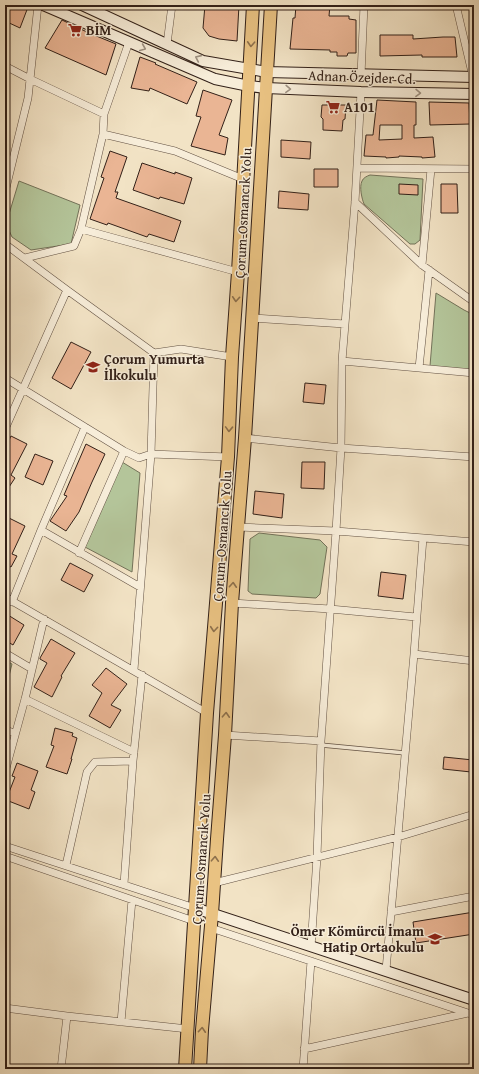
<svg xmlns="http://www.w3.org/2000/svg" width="479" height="1074" font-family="'Gentium Book Plus',serif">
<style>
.green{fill:#b4c59a;stroke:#737259}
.building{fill:#eab594;stroke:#322018;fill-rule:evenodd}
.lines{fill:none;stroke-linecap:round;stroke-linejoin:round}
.lane-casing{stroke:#625143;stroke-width:5}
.street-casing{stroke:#625143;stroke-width:8}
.secondary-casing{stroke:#322018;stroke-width:12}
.highway-casing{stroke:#322018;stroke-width:14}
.lane{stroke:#f7edd9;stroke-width:3.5}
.street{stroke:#f7edd9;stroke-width:7}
.secondary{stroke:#f7edd9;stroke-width:10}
.highway{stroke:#e9c282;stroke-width:12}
.oneway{stroke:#8e714d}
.oneway2{stroke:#9e9182}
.labels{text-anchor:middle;stroke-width:3;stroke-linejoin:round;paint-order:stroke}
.poi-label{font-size:14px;font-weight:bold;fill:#322018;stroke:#f7edd9;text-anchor:start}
.street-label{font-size:14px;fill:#322018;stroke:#f7edd9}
</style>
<rect width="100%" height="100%" fill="#f2e3c5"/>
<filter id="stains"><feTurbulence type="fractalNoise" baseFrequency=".005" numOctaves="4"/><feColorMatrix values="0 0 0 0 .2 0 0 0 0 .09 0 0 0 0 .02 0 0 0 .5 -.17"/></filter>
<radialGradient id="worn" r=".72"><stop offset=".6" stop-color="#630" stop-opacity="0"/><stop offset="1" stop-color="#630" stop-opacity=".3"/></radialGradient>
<path class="green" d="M370,175l53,4 -3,61 -5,4h-5l-46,-40c-2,-5 -5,-17 -2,-23 1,-3 5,-5 8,-6z
M19,181l61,24 -9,39 -40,6 -19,-13 -6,-13z
M436,293l28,17 10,5v55l-44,-4z
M122,462l18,11 -8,99 -47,-25z
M259,533l61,7 7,7 -7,47 -4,4 -64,-4 -4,-3 2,-52z
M5,660l7,4 -7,28z"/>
<path class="building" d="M5,5h20l3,2 -8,21 -15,-7z
M205,5h34l-2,36 -18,-2 -10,-3 -6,-8z
M296,5h34l-1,11h20v3l7,1v33h-8l-1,3h-10v-4h-7v-2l-40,-1 3,-31h2z
M62,20l27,13 27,11 -10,31 -61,-27z
M380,35h33v4l30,-2h12l2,20h-35v-2l-42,1z
M140,57l16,6 -1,1 42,18 -10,22 -37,-16 -1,3 -18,-3z
M203,90l29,10 -13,35 9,3 -3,17 -34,-9 10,-29 -5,-1z
M377,100l39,2v23h-2v13l19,-1 2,20 -13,1v-1l-23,-1v1l-13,1v-1l-22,-1 2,-21h7zM380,125h22v14l-23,1z
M429,102l40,1 1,21 -40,1z
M322,105h24l-1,14 -2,1 -1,11 -19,-1v-11l-2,-2z
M281,140l30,2 -1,17 -29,-2z
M110,151l17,6 -12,35h3l-2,6 65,23 -7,21 -25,-8 -2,3 -39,-14 -1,2 -17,-6 14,-41 -3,-1z
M142,163l33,11v-2l17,6 -8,26 -24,-7 -1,2 -26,-9z
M314,169h24v18h-24z
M399,184l19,1v10l-19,-1z
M441,184h16l1,29h-17z
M279,191l30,3 -1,16 -30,-2z
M71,342l20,10 -20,37 -19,-11z
M305,383l21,2 -2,19 -21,-2z
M11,436l16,8 -16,31 4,3 -10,15v-45z
M86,444l19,10 -13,28 -13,30 -13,19 -16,-10 17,-25 -3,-1z
M35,454l18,7 -10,24 -18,-8z
M302,462h23l-1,27 -23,-1z
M255,491l29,3 -2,24 -29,-4z
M7,517l18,9 -13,28 5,2 -6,11 -6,-3v-43z
M70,563l23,12 -9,17 -23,-12z
M381,572l25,3 -3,24 -25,-3z
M8,615l16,10 -11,20 -8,-5v-20z
M51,639l24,14 -14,23 1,1 -10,20 -18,-10 13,-24 -7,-4v-1z
M106,668l21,16 -16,21 10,5 -11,18 -21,-12 13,-23 -10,-8z
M55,728l18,5 -1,3 5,2 -6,21h1l-5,15 -21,-7 8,-21 -3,-1z
M444,757l29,3 -2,12 -28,-3z
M17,763l21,8 -7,19 4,2 -6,17 -23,-9 9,-23 -3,-1z
M474,912v22l-58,9 -3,-21z"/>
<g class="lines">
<defs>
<path id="lane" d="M321,745l84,8"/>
<path id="street" d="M456,5l17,72
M167,44l5,-39
M5,66l25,13 74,35
M361,75l3,-70
M103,134l72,17 68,28
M357,168l117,1
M5,192l23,-94 10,-93
M355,202l67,63 52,37
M81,229l157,43
M5,244l62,46 87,63 27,-4 51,8
M25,258l49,-12 7,-17 22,-95 1,-20 25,-72
M422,265l9,-96
M252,318l93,6
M342,361l132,12
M419,368l10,-98
M5,378l119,73 15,7 12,-4 77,3
M5,429l62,-139
M245,438l96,10 133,9
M238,527l98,4 138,11
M41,530l99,57
M79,553l45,-102
M5,597l202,116
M12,602l29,-72 44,-103
M232,603l98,6 86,8
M5,653l27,16
M414,654l60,7
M134,670l17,-216 3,-101
M25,699l109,53
M5,730l10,3
M225,735l96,6
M5,772l20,-73 19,-80
M5,846l190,62
M5,856l189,65
M66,865l21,-93 8,-10 38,-1
M214,883l184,-46 76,-23
M124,884l9,-123 9,-86
M391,912l83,-16
M211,928l263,87
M311,947l6,-90 4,-116 15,-210 5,-83 1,-87 13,-159 6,-110
M386,970l28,-316 9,-116
M5,1008l62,8 121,13
M121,1022l11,-122
M304,1049l164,-36
M61,1069l6,-53
M303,1069l8,-108"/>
<path id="secondary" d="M43,5l172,74 34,7 17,2 95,4 113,2
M82,5l121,56 64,11 207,5
M195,908l279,92"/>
<path id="highway" d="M185,1069l22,-356 21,-256 4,-100 6,-85 15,-267
M200,1069l2,-39 10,-116 5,-75 8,-104 7,-132 13,-165 26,-433"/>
</defs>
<use href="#lane" class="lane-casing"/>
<use href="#street" class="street-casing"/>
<use href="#secondary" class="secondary-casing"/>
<use href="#highway" class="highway-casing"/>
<use href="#lane" class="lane"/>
<use href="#street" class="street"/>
<use href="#secondary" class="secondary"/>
<use href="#highway" class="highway"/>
</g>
<defs><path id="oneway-chevron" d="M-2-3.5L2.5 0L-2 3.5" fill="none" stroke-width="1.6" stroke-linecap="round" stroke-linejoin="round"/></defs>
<g class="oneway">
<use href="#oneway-chevron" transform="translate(251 44) rotate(93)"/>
<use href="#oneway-chevron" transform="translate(236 299) rotate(94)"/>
<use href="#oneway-chevron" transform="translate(229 429) rotate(92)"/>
<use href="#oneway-chevron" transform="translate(233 585) rotate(-86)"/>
<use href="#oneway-chevron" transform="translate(214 629) rotate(95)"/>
<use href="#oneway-chevron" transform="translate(226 715) rotate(-87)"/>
<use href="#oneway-chevron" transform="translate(215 859) rotate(-87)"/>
<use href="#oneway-chevron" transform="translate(202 1030) rotate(-86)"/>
</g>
<g class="oneway2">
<use href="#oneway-chevron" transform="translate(143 48) rotate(23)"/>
<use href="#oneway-chevron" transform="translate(198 58) rotate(-156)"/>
<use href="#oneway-chevron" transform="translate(288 89) rotate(2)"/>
<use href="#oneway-chevron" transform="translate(418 93) rotate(1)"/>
</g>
<defs>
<symbol id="supermarket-bare" viewBox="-9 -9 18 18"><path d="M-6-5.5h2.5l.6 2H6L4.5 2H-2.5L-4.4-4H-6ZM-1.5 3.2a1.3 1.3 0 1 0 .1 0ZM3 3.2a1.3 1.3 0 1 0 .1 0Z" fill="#8f2418" stroke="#f7edd9" stroke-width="2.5" paint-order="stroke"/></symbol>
<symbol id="school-bare" viewBox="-9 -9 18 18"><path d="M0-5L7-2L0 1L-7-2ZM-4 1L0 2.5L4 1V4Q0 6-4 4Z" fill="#8f2418" stroke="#f7edd9" stroke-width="2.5" paint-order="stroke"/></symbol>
</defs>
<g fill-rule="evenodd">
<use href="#supermarket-bare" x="65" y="20" width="20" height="20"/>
<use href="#supermarket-bare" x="323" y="97" width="20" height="20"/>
<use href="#school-bare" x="83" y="357" width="20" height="20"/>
<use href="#school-bare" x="425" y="929" width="20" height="20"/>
</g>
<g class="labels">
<g class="poi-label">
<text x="86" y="35">BİM</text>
<text x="344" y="112">A101</text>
<text x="104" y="364">Çorum Yumurta<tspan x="104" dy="16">İlkokulu</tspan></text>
<text x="424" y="936" text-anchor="end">Ömer Kömürcü İmam<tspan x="424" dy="16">Hatip Ortaokulu</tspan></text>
</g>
<g class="street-label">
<text transform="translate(362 77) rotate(2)" y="5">Adnan Özejder Cd.</text>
<text transform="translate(243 213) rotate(-87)" y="5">Çorum-Osmancık Yolu</text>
<text transform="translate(222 536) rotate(-86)" y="5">Çorum-Osmancık Yolu</text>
<text transform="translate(201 859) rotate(-86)" y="5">Çorum-Osmancık Yolu</text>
</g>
</g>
<rect width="479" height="1074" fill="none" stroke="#f2e3c5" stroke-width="20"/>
<rect x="6" y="6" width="467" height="1062" fill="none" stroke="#322018" stroke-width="2"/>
<rect x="10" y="10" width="459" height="1054" fill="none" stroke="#322018"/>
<rect width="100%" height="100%" filter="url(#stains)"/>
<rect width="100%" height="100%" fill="url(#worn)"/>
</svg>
